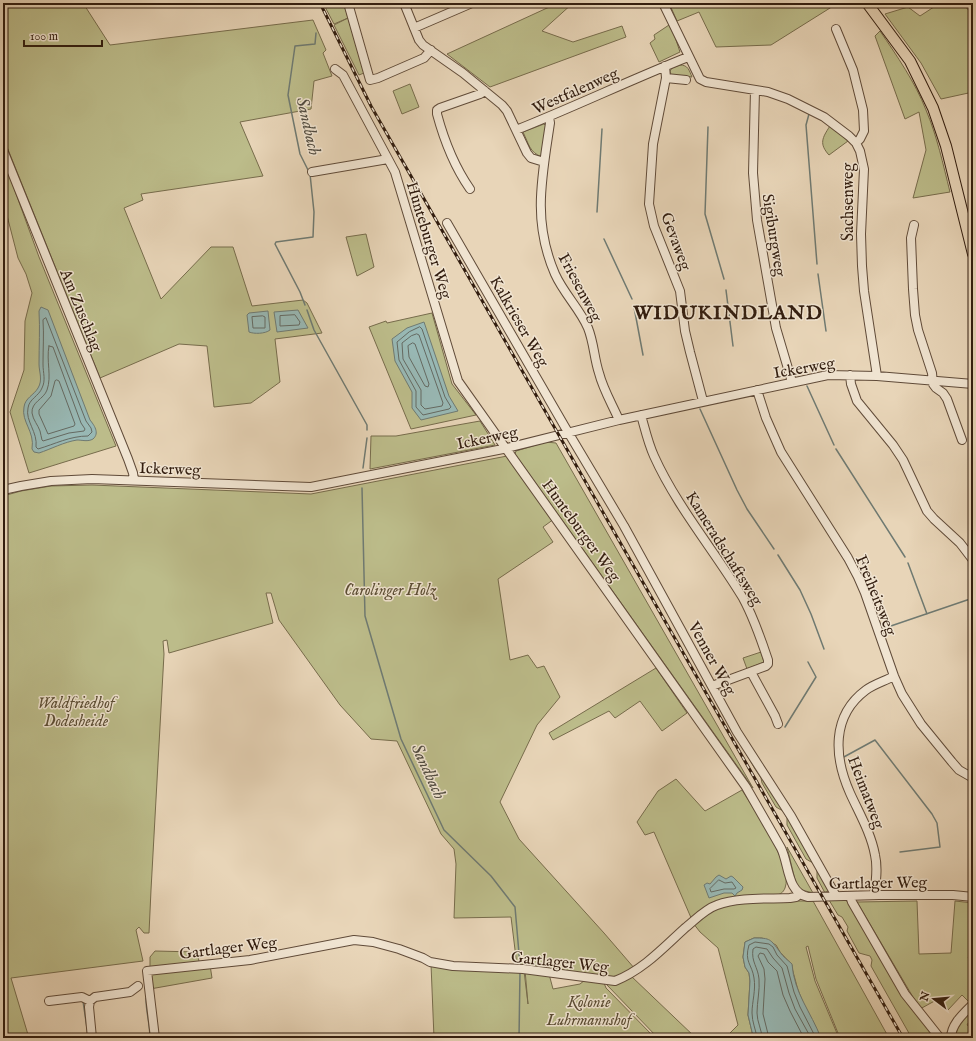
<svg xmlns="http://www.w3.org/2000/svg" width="976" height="1041" font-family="'IM FELL English',serif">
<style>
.green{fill:#bcbc8a;stroke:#776c4c}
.water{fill:#98b8b4;stroke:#6f7a72}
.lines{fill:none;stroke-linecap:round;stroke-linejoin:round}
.shore{stroke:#656a62;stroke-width:1}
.stream{stroke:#6f7a72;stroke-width:1.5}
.minor-casing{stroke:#604b39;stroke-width:10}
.major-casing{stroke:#321d0f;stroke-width:12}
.minor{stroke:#f0e4d1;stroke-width:8}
.major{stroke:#e8d5b8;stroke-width:10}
.rail-casing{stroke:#321d0f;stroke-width:3}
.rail{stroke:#f0e4d1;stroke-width:1.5;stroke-dasharray:4.5;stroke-linecap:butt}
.labels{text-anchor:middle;stroke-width:3;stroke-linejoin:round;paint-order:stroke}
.street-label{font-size:16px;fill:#321d0f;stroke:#f0e4d1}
.park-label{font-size:16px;font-style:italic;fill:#5b4d34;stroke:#f0e4d1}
.water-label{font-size:17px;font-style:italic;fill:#514c41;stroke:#f0e4d1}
.district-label{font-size:20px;font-weight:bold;letter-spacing:1px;fill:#321d0f;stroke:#f0e4d1}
</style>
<rect width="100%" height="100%" fill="#e8d5b8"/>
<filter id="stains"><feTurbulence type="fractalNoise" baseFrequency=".005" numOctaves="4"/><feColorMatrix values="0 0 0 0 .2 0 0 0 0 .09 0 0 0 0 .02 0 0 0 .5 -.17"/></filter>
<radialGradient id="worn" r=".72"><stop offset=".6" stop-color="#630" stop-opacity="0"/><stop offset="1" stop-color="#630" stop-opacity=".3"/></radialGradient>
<path class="green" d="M3,3h80l27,42 203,-25 13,30 -3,3 9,23 -18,5 -3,28 -71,13 23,54 -122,18 2,6 -19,8 37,91 50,-52h22l19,59 51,-6 4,3 15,30 -47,6 5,43 -29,21 -37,4 -7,-61 -28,-2 -79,34 -97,-241v-3l3,-2 -3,-6z
M323,3h21l4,15 -14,6z
M558,3h15l-31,28 31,11 49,-16 4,11 -136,50 -43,-33z
M669,3h169l-67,42 -55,2 -17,-35 -22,9z
M940,3h22l11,12v77l-32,7 -20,-36 -36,-49 23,-7 12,9z
M348,18l16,55 -5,2 -25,-50z
M669,25l6,12 5,15 -21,10 -9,-19 5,-4 -1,-4z
M880,31c17,25 35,51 46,79 11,26 17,54 24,82l-37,6 13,-48 -7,-38 -14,7 -30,-83z
M680,65c8,0 9,5 12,12l-21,-2 -1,-4 2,-3z
M410,84l9,23 -17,7 -9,-23z
M544,124l3,3 -5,30c-13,-5 -13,-13 -19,-25z
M830,126l18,15 -19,14c-10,-11 -7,-17 1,-29z
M3,158l36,99 77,189 -87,27 -19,-61 14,-42 1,-49 7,-28 -6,-19 -8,-16 -15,-58z
M366,234l8,33 -17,9 -11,-39z
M432,313l20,71 24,31 -65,14 -42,-102 17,-6 1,2z
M480,421l15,24 -125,24 1,-33h25z
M546,442l10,1 197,345 -238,-334 1,-3z
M507,456l47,63 -11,8 10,15 -55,37 12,81 18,-5 9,13 7,-2 16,31 -23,28 -37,77 19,37 85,94 31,36 -22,9 -96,-12 -6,-49 -57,1 2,-54 -2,-15 -13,-15 -44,-93 -26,-2 -31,-34 -61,-85 -8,-27h-5l7,30 -104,30 -2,-13 -4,1 1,13 -13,236 -2,43h-5l-5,-6 -3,3 7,31 -132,17 18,60h-26v-542l18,-5 30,-5 41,-1 219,9z
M761,652l3,10 -17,7 -4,-11z
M656,668l31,45 -25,18 -22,-30 -25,17 -6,-7 -56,29 -4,-7z
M731,728l58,89 40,73 -4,3 -8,-15v-8l-4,-7 -7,-4 -19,-34v-7l-4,-7 -7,-4 -14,-24 -1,-5 -6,-9z
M676,779l29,32 37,-21c11,18 52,77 43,98 -2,5 -5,6 -9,8l-50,4 -34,20 -38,-88 -9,3 -8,-13 21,-31z
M787,847l26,46 -11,-3 -6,-6z
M829,900h16l3,2 54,92 34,44h-22l-2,-4 -2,1 -39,-69 1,-6 -2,-4 -11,-3 -12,-22 1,-4 -6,-10 -4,-2z
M781,901h32l76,137h-49l-24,-59 -8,-33 -2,1 9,34 24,57h-18l-17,-33 -6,-15 -6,-22v-3l-12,-13 -4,-7 -14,-7h-8l-9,4 -2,15 2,10 4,6 1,8 -2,34 5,21 2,2h-30l13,-13 -20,-77 -18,-16 -7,-9 14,-11 17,-8z
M917,901l2,53 32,-1 4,-52 18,2v47l-5,8 5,3v37l-4,4 -7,-7 -14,15 -8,-12 -20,11 -63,-107z
M155,951l42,1 3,14 10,-1 2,13 -62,11v-32z
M431,964l93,7 4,33 -3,-34 24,4 4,15 27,-5 5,-4 19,3 2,5 49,50h-221z
M631,976l65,62h-38l-51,-53 1,-2z
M973,1009v6l-6,10 6,4v9h-18c2,-13 9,-20 18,-29z"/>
<path class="water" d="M41,307l7,3 42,110c4,5 10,13 3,19 -5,3 -11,1 -16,1 -13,2 -26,9 -38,13l-5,-1 -2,-3c3,-18 -11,-27 -8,-42 1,-9 10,-12 14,-19 5,-8 1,-16 1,-24 0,-18 1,-35 0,-53z
M298,310l10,18 -31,4 -3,-20z
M268,311l2,19c-5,4 -16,4 -21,2l-2,-17 2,-2z
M424,322l25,74 9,15 -37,9 -9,-12v-16l-17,-31 -3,-22 15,-11z
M719,875l7,4 5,-3 2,1 10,10 -1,3 -5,3 -2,3 -3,-3h-8l-15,5 -5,-13 3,-2 3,1 6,-7z
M754,938c17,0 16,1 26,14 3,5 8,8 12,12 2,29 19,48 29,74h-66l-2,-2 -5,-21 2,-34 -1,-8 -4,-6 -2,-10 2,-15z"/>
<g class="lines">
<path class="shore" d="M295,315l5,7 -1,3 -19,1v-10z
M263,316l2,1v11h-12l-1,-11z
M46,318l40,103 5,7 1,4 -4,4c-18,0 -33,8 -50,13l-2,-2c2,-15 -11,-26 -8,-39 1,-9 11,-12 14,-20 4,-8 1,-15 1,-24 0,-15 1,-29 0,-44z
M420,327l2,2 23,68 6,10 -2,2 -26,6 -7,-8v-16l-17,-31 -2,-18 12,-10z
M417,334l2,1 24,68 -1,3 -17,3 -4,-4v-15l-18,-31 -1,-16 9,-7z
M413,343l2,1 14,40 -1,3 -3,-1 -16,-29 -1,-11z
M49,346l4,1 28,76 4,6 -1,2 -15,2 -26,8 -1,-1c-1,-3 -1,-6 -2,-9 -2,-6 -7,-11 -8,-18 -1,-11 12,-14 15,-23 5,-14 -1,-29 2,-44z
M57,380l2,1 16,43 -1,2 -26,8 -9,-20v-4l12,-14 4,-15z
M719,880l6,3 7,-1 4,6 -2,1h-10l-13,3 -1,-3z
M757,1038c-1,-8 -5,-16 -5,-25 0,-11 4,-23 2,-35 -2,-14 -10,-16 -5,-33l6,-3 14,2 4,3 4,8 10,11 7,26 6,15 16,31
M762,1038c0,-8 -5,-16 -5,-25 0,-11 3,-23 2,-34 -1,-12 -8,-17 -6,-30l3,-2 11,2 6,9 9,10 7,25 6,16 16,29
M769,1038l-6,-24 2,-35 -1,-10 -6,-13 2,-3 4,1 4,8 9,9 6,24 7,16 14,27"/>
<path class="stream" d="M809,114l-3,11 11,139
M708,127l-3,87 19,65
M308,170l-8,-16 -12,-59 7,-49 20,-2 1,-11
M597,212l5,-83
M604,239l28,60
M818,274l8,57
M726,290l7,56
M305,305l-5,-13 -25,-48 1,-2 37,-5 1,-25 -4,-38
M634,307l9,48
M307,310l7,20 53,95v5
M807,386l27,59
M700,409l37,81 10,19 27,40
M836,449l69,108
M363,468l4,-30
M362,488l3,128 36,123 43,91 47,46 24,31 5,58
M778,555l22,35 11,24 13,35
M908,563l19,51
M882,629l91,-31
M785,727l31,-50 -8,-15
M842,758l33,-18 57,74 5,9 3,24 -40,5
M146,998c0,14 4,26 4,40
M83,1001l5,34
M519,1038l1,-67"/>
<defs>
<path id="minor" d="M348,3l22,77 8,-2 46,-20 7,-8
M404,3l15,37 4,5 40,28 39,32 5,6 20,42 4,5 13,4
M663,3l37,76 6,3 62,10 20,7 36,18 25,19 7,7 4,8 4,18 -3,65 1,32 2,25 13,85
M414,28l58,-25
M836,29l17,41 10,40 1,21 -4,8 -4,4
M665,66l1,12 -13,66 -4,60 5,22 26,65 5,40 5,21 13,49
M335,69l8,6 52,97 63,209 288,406 35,61c8,16 6,45 27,49l71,-2h74l20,2
M666,78l20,2
M755,90l-2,83 4,47 19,108 16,54
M549,117l1,6c-8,54 -18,98 5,151 9,20 25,35 33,54 6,15 6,30 11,45 4,16 13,31 20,47
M516,130c58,-23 114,-50 172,-73
M3,150l125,309 5,14 1,7
M312,172l76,-13
M470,189c-16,-23 -26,-49 -33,-75v-4l3,-2 40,-14 5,-3
M447,223l118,204 59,99 113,206 54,84 45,80
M914,225l-3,13 2,51 2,26 3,15 14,43 1,11 3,4 7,5 4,6 15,41
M850,375l1,9 6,17 36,44 10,15 24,51 7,8 26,24 13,17
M757,390l9,28 15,34 67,106 10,19 7,16 29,83 8,18 19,30 31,38 7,8 14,8
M641,415c4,14 7,28 13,41 23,51 60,94 89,142 11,20 18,41 25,62v4l-2,2 -54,20
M3,490l18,-4 30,-5 41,-2 219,8 192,-38 116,-29 209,-45 49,1 96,8
M751,672l24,44 3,8
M874,895c2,-13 4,-27 1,-40 -4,-22 -16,-42 -25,-62 -16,-36 -19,-77 16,-103 8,-6 19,-9 28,-14
M850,896l2,6 53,92 35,44
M49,1001l33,-4 8,4
M92,1038l-3,-31 1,-6 5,-4 35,-5 8,-6
M155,1038l-8,-67 103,-11 104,-20 19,2 26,7 24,9 7,4 23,4 70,3 92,12c28,-11 48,-33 70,-53 10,-8 20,-19 32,-23 21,-8 51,-6 73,-7l6,-1 4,-3
M951,1038c0,-14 13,-25 22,-34"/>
<path id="major" d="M867,3l43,58 23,47 13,38 27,108"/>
</defs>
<use href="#minor" class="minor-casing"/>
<use href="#major" class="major-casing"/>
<use href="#minor" class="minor"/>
<use href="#major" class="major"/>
<defs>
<path id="rail" d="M320,3l51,103 532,932"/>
</defs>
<use href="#rail" class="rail-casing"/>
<use href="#rail" class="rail"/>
</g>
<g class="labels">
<g class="street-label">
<text transform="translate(575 90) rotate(-24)" y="6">Westfalenweg</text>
<text transform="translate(847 202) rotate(-90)" y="6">Sachsenweg</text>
<text transform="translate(775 235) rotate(81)" y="6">Sigiburgweg</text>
<text transform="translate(430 240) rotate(73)" y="6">Hunteburger Weg</text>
<text transform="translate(677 241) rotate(70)" y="6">Gevaweg</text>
<text transform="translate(581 287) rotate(62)" y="6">Friesenweg</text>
<text transform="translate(82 310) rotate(68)" y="6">Am Zuschlag</text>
<text transform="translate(520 321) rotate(60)" y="6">Kalkrieser Weg</text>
<text transform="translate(804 367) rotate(-10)" y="6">Ickerweg</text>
<text transform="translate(487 437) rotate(-12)" y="6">Ickerweg</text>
<text transform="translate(170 468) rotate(2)" y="6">Ickerweg</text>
<text transform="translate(582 530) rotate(54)" y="6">Hunteburger Weg</text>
<text transform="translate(725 548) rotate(58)" y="6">Kameradschaftsweg</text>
<text transform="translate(877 595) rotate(68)" y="6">Freiheitsweg</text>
<text transform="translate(713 658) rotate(61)" y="6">Venner Weg</text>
<text transform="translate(867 792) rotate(69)" y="6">Heimatweg</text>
<text transform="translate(878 882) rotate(-1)" y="6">Gartlager Weg</text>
<text transform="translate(228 947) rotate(-7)" y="6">Gartlager Weg</text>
<text transform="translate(560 961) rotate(6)" y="6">Gartlager Weg</text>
</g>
<g class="park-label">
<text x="390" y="595">Carolinger Holz</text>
<text x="76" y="708">Waldfriedhof<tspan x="76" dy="18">Dodesheide</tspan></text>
<text x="589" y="1007">Kolonie<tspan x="589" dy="18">Luhrmannshof</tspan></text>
</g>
<g class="water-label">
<text transform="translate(309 126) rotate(77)" y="6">Sandbach</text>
<text transform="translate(429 771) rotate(65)" y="6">Sandbach</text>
</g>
<g class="district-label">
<text x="728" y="319">WIDUKINDLAND</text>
</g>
</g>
<rect width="976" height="1041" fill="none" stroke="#e8d5b8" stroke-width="16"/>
<rect x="4" y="4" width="968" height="1033" fill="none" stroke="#321d0f" stroke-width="2"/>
<rect x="8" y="8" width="960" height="1025" fill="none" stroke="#321d0f"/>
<g transform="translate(934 999) rotate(286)" stroke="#f0e4d1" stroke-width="3" paint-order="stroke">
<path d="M0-3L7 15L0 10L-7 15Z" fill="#321d0f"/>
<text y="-6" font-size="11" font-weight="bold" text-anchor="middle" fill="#321d0f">N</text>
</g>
<path d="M24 40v6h78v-6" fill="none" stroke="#321d0f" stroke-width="2"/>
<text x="30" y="40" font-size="12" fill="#321d0f" stroke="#f0e4d1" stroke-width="3" paint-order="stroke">100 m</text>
<rect width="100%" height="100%" filter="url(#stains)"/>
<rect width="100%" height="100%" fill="url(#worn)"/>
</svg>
